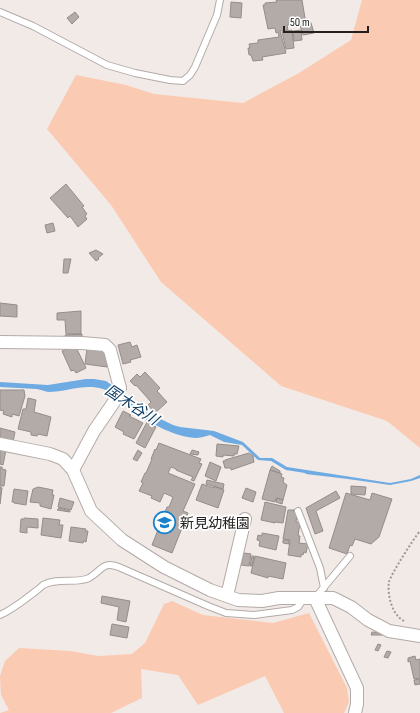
<svg xmlns="http://www.w3.org/2000/svg" width="420" height="713" font-family="'Sofia Sans Condensed','Noto Sans JP',sans-serif">
<style>
.green{fill:#fbcab2}
.water{fill:#6dabe2}
.building{fill:#b2aba8;stroke:#948d8a}
.lines{fill:none;stroke-linecap:round;stroke-linejoin:round}
.lane-casing{stroke:#b2aba8;stroke-width:8}
.street-casing{stroke:#b2aba8;stroke-width:14}
.path{stroke:#9e9895;stroke-width:2;stroke-dasharray:2 2;stroke-linecap:butt}
.lane{stroke:#fff;stroke-width:6}
.street{stroke:#fff;stroke-width:12}
.labels{text-anchor:middle;stroke-width:3.5;stroke-linejoin:round;paint-order:stroke}
.poi-label{font-size:14px;fill:#23211f;stroke:#fff;text-anchor:start}
.water-label{font-size:15px;font-style:italic;fill:#0f3d62;stroke:#fff}
</style>
<rect width="100%" height="100%" fill="#f2eae7"/>
<path class="green" d="M362,0h58v448l-33,-27 -106,-35 -120,-104 -50,-77 -64,-76 29,-54 50,10 28,9 89,9 56,-30 52,-33z
M172,601l31,14 70,8 36,-10 38,75 2,14 -5,11h-60l-19,-37 -67,29 -20,-30 -37,-6 1,29 -31,15h-111l9,-3 -8,-15 -1,-19 5,-15 14,-13 52,3 27,5 34,-2 13,-11 19,-39z"/>
<path class="water" d="M86,379h8l12,2 21,15 19,16 27,13 7,2 34,4 29,11 17,16h12l15,9 103,16 21,-4 9,-4v3l-9,3 -21,4 -42,-6 -42,-5 -1,-1 -19,-3 -15,-9 -13,-1 -16,-15 -18,-3 -14,-7c-4,1 -10,3 -15,3 -23,-2 -48,-16 -65,-30 -9,-7 -16,-16 -27,-19 -19,-6 -36,3 -55,3 -4,-1 -7,-2 -11,-3 -13,-1 -25,-1 -37,-2v-5l48,3z"/>
<path class="building" d="M276,0h26l3,18 -8,2v3l-10,2 1,5 -8,1 6,22 -24,4 1,3 -10,1 -2,-6h-2l-1,-7h2l-1,-4 9,-1v-3l21,-3 -1,-5 -2,1 -1,-5 -7,1 -5,-24h2v-2l12,-1z
M231,2l11,1 -1,15 -11,-1z
M75,12l4,5 -7,7 -5,-6z
M308,19l3,4 3,10 -11,2 -3,-10 1,-1v-4z
M292,30l2,18 -8,1 -4,-17z
M301,30l1,10 -8,1 -1,-10z
M66,184l18,22 -2,1 5,7 -2,2 2,3 -9,8 -8,-11 -2,2 -18,-20z
M53,223l2,8 -8,2 -2,-8z
M96,250l7,4 -5,4 1,1 -3,2 -7,-8z
M64,259h7l-3,14h-5z
M0,303l17,2v12l-17,-1z
M81,311v23h-15l-1,-14h-8v-7z
M82,334v4h-16l-1,-3z
M130,342l2,5 5,-2 4,12 -11,3 1,2 -8,2 -5,-19z
M75,345l11,23 -10,5 -2,-3 -3,1 -9,-20z
M87,348l15,2 3,1v5l3,1 -1,10 -22,-3z
M145,372l15,16 -3,3 10,11 -12,11 -7,-8 3,-3 -15,-17 -1,1 -5,-5 7,-7 3,3z
M0,390h24l1,6 -6,20 -7,-2v3l-9,-3 1,-3 -4,-1z
M28,398l8,2 -2,12 17,5 -4,19 -9,-2 -1,2 -6,-1v-3l-13,-3 5,-20h3z
M123,411l8,4 -2,1 14,7 -9,16 -11,-5 1,-2 -9,-5z
M147,422l9,5 -11,21 -9,-5z
M0,428l15,4 -2,10 -13,-2z
M159,443l42,16 -2,4 3,1 -8,17 -3,-1 2,-3 -17,-7v-1l-5,-2 -3,6 27,11 -12,27 5,2 -16,40 -20,-8 15,-38h2l4,-10 -9,-4 -4,9 -9,-4 1,-2 -13,-5 4,-8 -2,-1 4,-9h1l6,-14h-1l4,-10 1,1z
M217,444l22,2 -2,8h-3v2l-11,-1v2l-7,-1z
M0,449l6,1 -3,15 -3,-1z
M138,450l4,3 -5,8 -4,-2z
M192,450l7,2 -1,3 -8,-1z
M249,453l4,3 1,6 -23,8v-2h-6l-2,-7h2v-1z
M210,462l11,5 -5,14 -11,-5z
M272,466l8,5v2l-10,-3z
M0,467h2v2l4,1 -2,16h-4z
M270,470l12,4 -1,3 3,1 -1,4 4,3 -4,15 -7,-2 -1,4 -13,-3z
M207,480l17,4 -1,5 -17,-5z
M202,484l12,4v-2l10,4 -6,18 -22,-8z
M351,486l15,1 -1,8 -14,-1z
M0,487l2,1 -2,16z
M38,487l15,3 -1,5h2l-3,14 -11,-3v-3l-10,-1 3,-13z
M246,488l10,4 -3,10 -11,-4z
M14,489l14,2 -2,14 -12,-2v-1h-2z
M336,491l4,7 -24,13 7,20 -8,3 -9,-26z
M346,493l24,7 2,-7 20,6 -13,38 -8,7 -16,-5 -3,7 -2,-1 -3,9 -18,-6z
M60,498l14,4 -3,8 -13,-3z
M277,498l6,2 -1,4 -6,-2z
M265,502l21,5 -3,16 -8,-1v1l-14,-3z
M59,508l11,3v1l-13,-2z
M288,510h6l-1,1 3,1 -1,2h2l-1,8 4,1 -2,13h2l-1,7 9,1 -2,9 -2,-1 -1,3 -2,-1v3l-13,-2 2,-15 -7,-1z
M24,518l14,1v9l-11,-1v6l-7,-1 1,-13h3z
M43,518l17,2 -1,5h4l-2,13 -20,-3z
M71,527l15,2 -1,2h3l-2,11 -2,-1 -1,2 -14,-2z
M262,533l17,3 -3,14 -17,-4 1,-5 -3,-1 1,-5 4,1z
M283,540h6v4l-6,-1z
M244,553l7,1 -2,12 -8,-1z
M252,556h2l-2,10h-2z
M255,556l31,7 -3,16 -15,-3v2l-17,-5z
M102,596l28,5 -4,21 -9,-2 2,-13 -18,-4z
M112,624l17,3 -2,11 -17,-3z
M372,632l9,1 2,2h-12z
M378,644l3,1 -3,6 -3,-1z
M387,651l4,1 -3,6 -4,-1z
M415,656l1,4 4,-1v19l-6,1 -4,-18 -2,1v-4z
M420,679v5l-5,1 -1,-5z"/>
<g class="lines">
<defs>
<path id="lane" d="M0,12l33,14 74,39 28,8 35,7 13,1 7,-6 5,-8 22,-52 3,-15
M298,511l22,57 4,20
M315,598l35,-42
M0,615c14,-6 24,-15 36,-24 3,-2 5,-4 7,-6 15,-8 34,-1 46,-7 14,-8 13,-18 32,-10l87,38 18,7 28,2 38,-5 6,-3 6,-9"/>
<path id="street" d="M0,342l82,1 23,2 5,5 10,38 -4,11 -22,32 -21,39
M0,444l50,10 13,5 10,11 18,41 31,29 42,27 46,23 28,10 24,1 17,-3h54l18,9 17,13 21,11 31,5
M227,596l18,-77
M315,598l42,90v16l-2,9"/>
</defs>
<use href="#lane" class="lane-casing"/>
<use href="#street" class="street-casing"/>
<path class="path" d="M404,621c-12,-6 -17,-26 -15,-39 2,-8 25,-44 31,-51"/>
<use href="#lane" class="lane"/>
<use href="#street" class="street"/>
</g>
<defs>
<symbol id="school-ring" viewBox="-11 -11 22 22"><circle r="9.5" fill="#fff" stroke="#1981cc" stroke-width="1.5"/><path d="M0-5L7-2L0 1L-7-2ZM-4 1L0 2.5L4 1V4Q0 6-4 4Z" fill="#1981cc"/></symbol>
</defs>
<g fill-rule="evenodd">
<use href="#school-ring" x="152" y="510" width="25" height="25"/>
</g>
<g class="labels">
<g class="poi-label">
<text x="180" y="528">新見幼稚園</text>
</g>
<g class="water-label">
<text transform="translate(132 405) rotate(33)" y="5">国木谷川</text>
</g>
</g>
<path d="M284 26v6h84v-6" fill="none" stroke="#23211f" stroke-width="2"/>
<text x="290" y="26" font-size="12" fill="#23211f" stroke="#ffffff" stroke-width="3" paint-order="stroke">50 m</text>
</svg>
